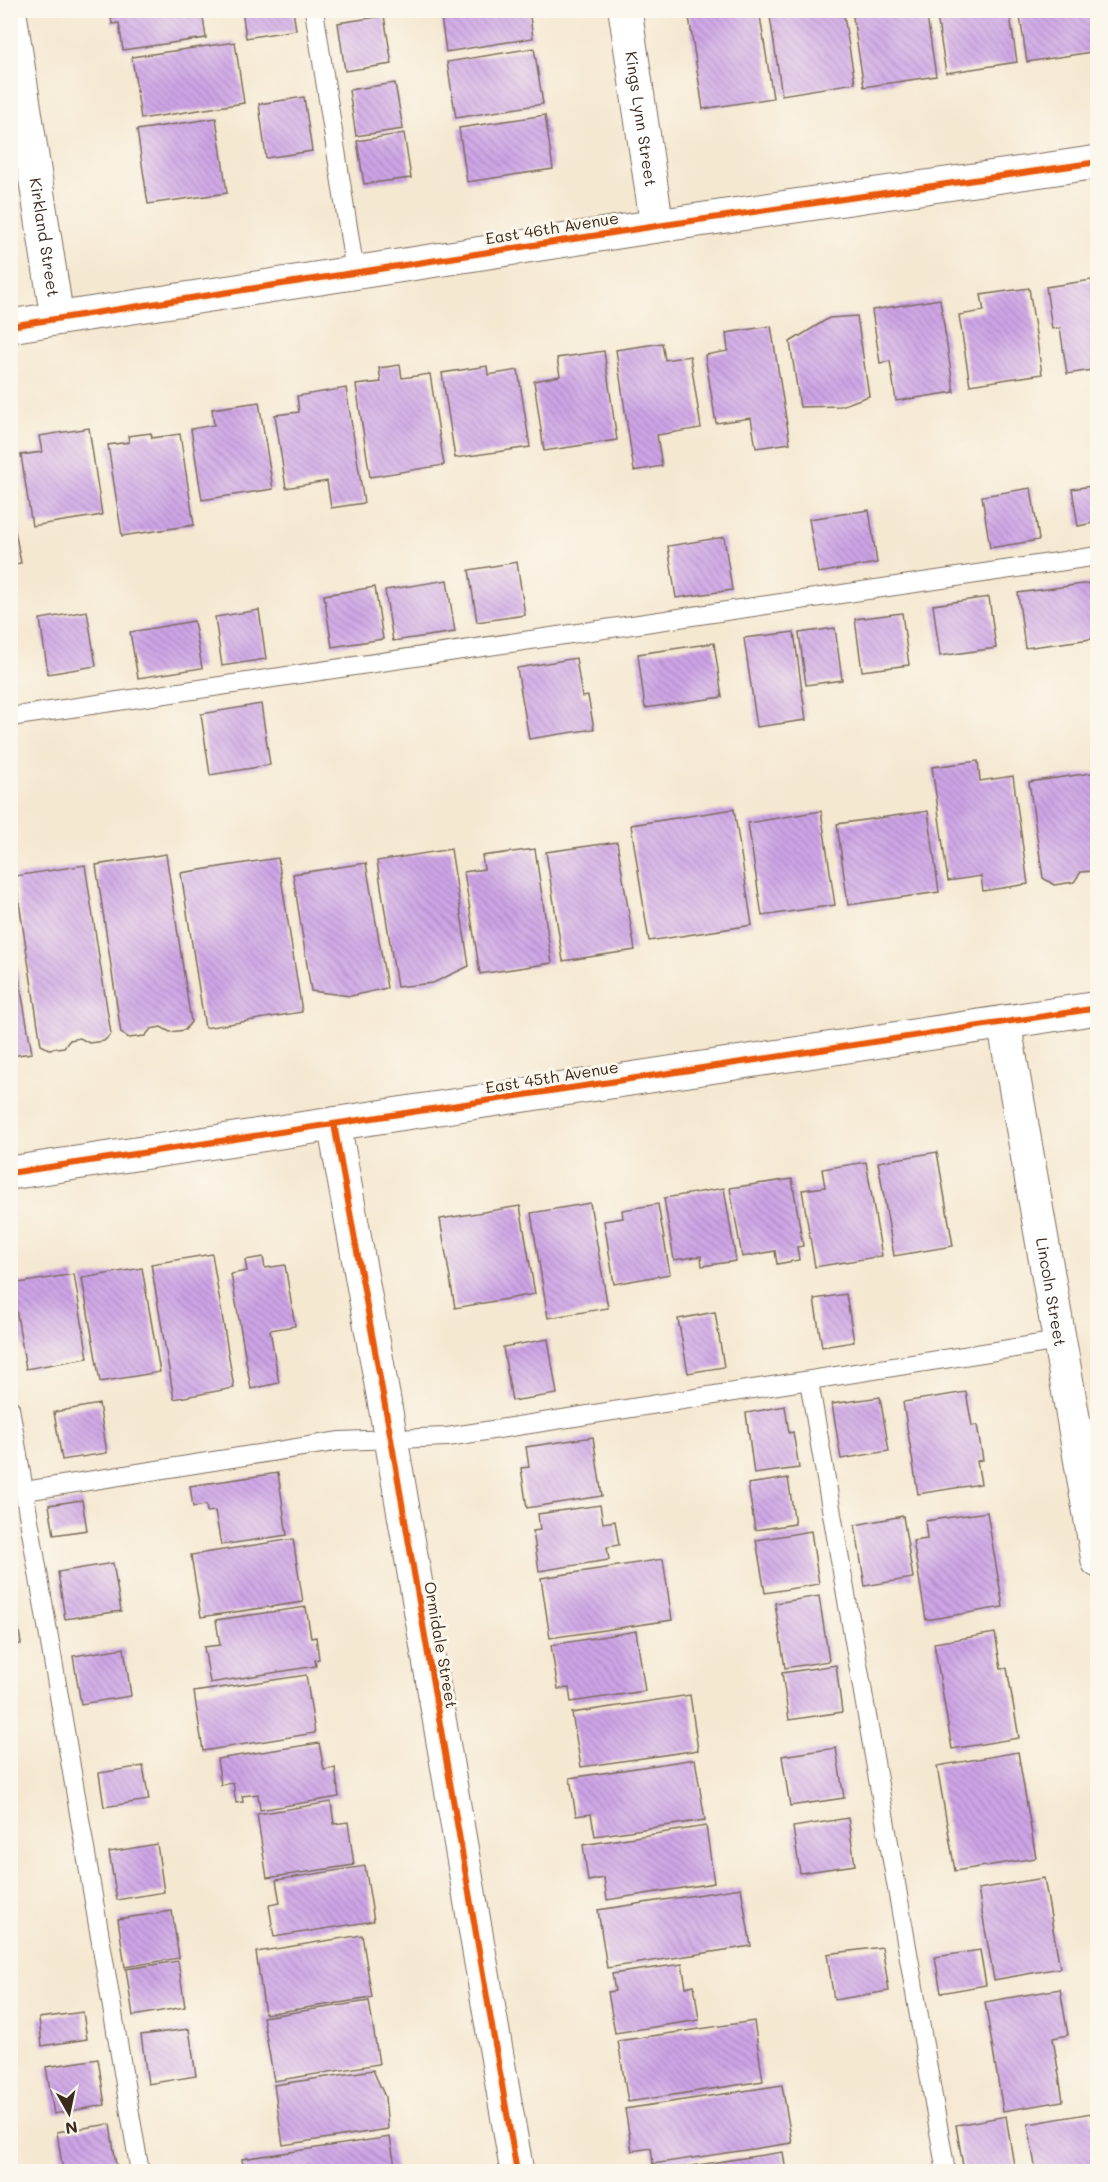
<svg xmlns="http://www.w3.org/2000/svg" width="1108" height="2182" font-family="Mali,sans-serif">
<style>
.building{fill:url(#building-back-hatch)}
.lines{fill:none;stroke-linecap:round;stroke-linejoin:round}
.lane-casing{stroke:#7c6c5d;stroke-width:20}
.street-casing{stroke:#7c6c5d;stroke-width:35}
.lane{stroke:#fff;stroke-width:18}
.street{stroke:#fff;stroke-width:33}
.cycleway-casing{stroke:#fbf7ec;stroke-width:10}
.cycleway{stroke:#e8590c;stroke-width:6}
.labels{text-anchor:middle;stroke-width:6;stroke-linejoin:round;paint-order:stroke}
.street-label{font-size:16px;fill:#3b2a1e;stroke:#fbf7ec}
</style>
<defs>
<pattern id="building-back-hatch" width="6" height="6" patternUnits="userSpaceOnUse" patternTransform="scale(1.5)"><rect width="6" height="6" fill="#cea4e7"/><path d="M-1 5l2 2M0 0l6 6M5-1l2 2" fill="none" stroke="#a886bb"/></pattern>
</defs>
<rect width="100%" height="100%" fill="#fbf7ec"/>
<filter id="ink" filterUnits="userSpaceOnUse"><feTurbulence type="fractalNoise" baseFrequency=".0167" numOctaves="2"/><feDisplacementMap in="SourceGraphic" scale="12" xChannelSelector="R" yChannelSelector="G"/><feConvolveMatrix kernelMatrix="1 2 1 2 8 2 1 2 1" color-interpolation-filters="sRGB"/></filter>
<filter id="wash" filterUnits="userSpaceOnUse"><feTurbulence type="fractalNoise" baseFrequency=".008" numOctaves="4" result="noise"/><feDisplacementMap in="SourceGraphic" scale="24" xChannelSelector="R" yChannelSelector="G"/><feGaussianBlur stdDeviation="1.35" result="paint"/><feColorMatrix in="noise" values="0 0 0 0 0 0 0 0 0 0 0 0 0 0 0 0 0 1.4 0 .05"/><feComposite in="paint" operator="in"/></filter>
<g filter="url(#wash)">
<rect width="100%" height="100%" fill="#f5e8d1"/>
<g id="blocks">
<path class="building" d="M110,10h92l4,28 -83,12 -4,-27 -7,1z
M242,10h51l3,20 -50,8z
M440,10h89l4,28 -87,14z
M688,10h71l14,88 -70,11z
M769,10h74l12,73 -73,12z
M926,10l10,66 -72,11 -12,-76z
M936,10h73l8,52 -71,11z
M1019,10h73l6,41 -71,11z
M384,16l8,48 -47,7 -7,-48z
M235,42l9,61 -103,16 -9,-62z
M534,48l9,56 -87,14 -9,-56z
M395,83l8,46 -47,7 -7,-46z
M304,97l8,54 -46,7 -7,-54z
M545,115l8,54 -86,13 -8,-54z
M216,118l11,75 -79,11 -11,-74z
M404,133l7,45 -47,6 -7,-43z
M1098,279v90l-31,5 -7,-46 -8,1 -6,-42z
M1029,288l13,86 -72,11 -11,-70 25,-4 -3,-16z
M940,299l14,93 -58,9 -6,-40 -10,2 -8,-53z
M857,316l12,80 -28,10 -41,1 -10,-65 39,-24z
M771,326l19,117 -34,5 -5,-30 -35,5 -11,-68 23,-4 -2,-18z
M662,343l3,17 25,-4 11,72 -44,7 5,31 -28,5 -18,-121z
M604,351l13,89 -73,11 -10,-70 26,-5 -3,-18z
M400,365l2,13 28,-4 14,91 -74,12 -14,-92 25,-3 -2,-14z
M487,366l1,9 30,-5 12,77 -75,11 -13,-85z
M346,388l18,115 -33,5 -4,-27 -41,7 -11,-73 24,-3 -2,-16z
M259,402l14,87 -71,11 -11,-71 23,-4 -2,-16z
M89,428l13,87 -70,11 -11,-71 21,-3 -3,-16z
M151,433l1,5 28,-4 14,91 -72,11 -14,-91 21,-3 -1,-6z
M1098,485v37l-20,4 -6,-37z
M1031,488l8,52 -49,8 -8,-52z
M10,504l11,59 -11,2z
M869,510l8,53 -59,10 -9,-54z
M724,537l8,53 -56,8 -8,-52z
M517,562l8,53 -48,7 -8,-52z
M447,580l8,52 -62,9 -8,-51z
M1090,583l8,55 -73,10 -7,-55z
M375,587l8,52 -51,8 -8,-52z
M989,597l7,51 -56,8 -7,-51z
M259,610l7,49 -44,7 -7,-49z
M87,611l9,55 -48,8 -8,-55z
M902,613l7,52 -47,6 -7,-52z
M194,621l8,47 -64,10 -8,-46z
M835,628l7,52 -36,5 -7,-52z
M794,632l12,88 -49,7 -13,-89z
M714,643l8,54 -77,11 -7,-54z
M576,658l6,39 6,-1 6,33 -65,10 -12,-71z
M261,704l9,61 -60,10 -9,-61z
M978,761l2,20 33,-5 15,108 -45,7 -2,-15 -33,5 -16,-114z
M1098,772v103l-5,-4 -12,1 -7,10 -20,3 -11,-7 -14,-96z
M734,809l18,116 -103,16 -18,-116z
M821,811l14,94 -73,11 -14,-93z
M928,811l11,81 -91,13 -11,-81z
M617,842l18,108 -72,11 -17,-109z
M451,849l18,117 -36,17 -36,4 -20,-126z
M535,849l17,114 -72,11 -16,-102 20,-3 -2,-13z
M166,854l25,168 -6,8 -15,2 -9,-5 -10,2 -6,7 -16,2 -8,-5 -25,-168z
M278,858l24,154 -97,16 -24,-155z
M366,863l21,125 -36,8 -40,-5 -18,-117z
M85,865l26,169 -7,7 -15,2 -9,-5 -10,2 -6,7 -15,2 -8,-4 -26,-169z
M10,927l22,126 -22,3z
M937,1152l16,94 -59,10 -16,-94z
M866,1162l16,94 -67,11 -13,-77 23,-3 -3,-18z
M792,1179l11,67 -6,1 2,13 -22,4 -2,-13 -33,6 -12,-69z
M724,1188l12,73 -34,5 -1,-10 -27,4 -10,-62z
M590,1203l18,105 -60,10 -17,-105z
M658,1204l12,70 -56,10 -10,-63 19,-3 -1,-8z
M520,1206l15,88 -80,14 -15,-89z
M212,1254l22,134 -60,11 -23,-135z
M263,1257l2,11 20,-3 10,61 -25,4 9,53 -28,6 -20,-115 16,-3 -2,-11z
M142,1268l18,104 -60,10 -18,-104z
M74,1274l14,84 -62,11 -14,-85z
M846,1294l8,48 -32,5 -8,-48z
M715,1312l9,55 -36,6 -10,-54z
M548,1339l9,55 -45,7 -9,-54z
M966,1392l6,34 5,-1 6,35 -6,1 4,23 -63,10 -15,-92z
M880,1397l9,54 -48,8 -9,-55z
M99,1404l8,49 -45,7 -8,-48z
M785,1406l4,27 4,-1 6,36 -45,6 -8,-61z
M593,1437l9,59 -75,12 -6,-40 8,-1 -3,-20z
M278,1473l9,62 -66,10 -6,-34 -8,1 -1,-7 -13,2 -3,-21z
M788,1478l7,46 -40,6 -7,-46z
M82,1500l5,30 -33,5 -5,-30z
M600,1505l3,18 12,-2 4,24 -12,2 2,13 -70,11 -6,-40 7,-1 -2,-16z
M987,1512l16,95 -77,13 -13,-79 14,-2 -2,-18z
M903,1516l10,62 -48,8 -10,-61z
M811,1531l8,53 -54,9 -9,-53z
M293,1539l10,63 -102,15 -10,-62z
M663,1559l9,61 -122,18 -9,-60z
M113,1563l8,48 -56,8 -7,-47z
M819,1596l10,65 -44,7 -10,-65z
M10,1597h4l7,47 -11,2z
M306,1607l5,31 5,-1 3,22 -4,1 1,6 -106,17 -6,-36 16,-2 -4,-25z
M636,1631l9,60 -74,11 -2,-14 -11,1 -7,-44z
M995,1633l6,36 6,-1 12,70 -67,11 -18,-106z
M124,1648l7,48 -50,8 -8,-48z
M836,1665l6,47 -53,8 -7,-47z
M306,1675l9,58 -112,18 -9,-59z
M690,1695l8,55 -117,17 -9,-54z
M319,1743l5,27 11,-2 4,29 -79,13 -2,-16 -16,2 1,6 -7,1 -3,-20 -12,2 -4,-26z
M836,1748l8,50 -54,8 -8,-50z
M1018,1752l18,106 -81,13 -18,-105z
M695,1759l10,61 -110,16 -4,-22 -15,2 -6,-38z
M143,1766l6,34 -45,7 -5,-34z
M331,1802l3,22 14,-2 6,43 -87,13 -10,-64z
M848,1818l7,47 -55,8 -7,-46z
M706,1826l8,57 -107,17 -3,-22 -16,3 -5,-36z
M157,1844l7,48 -47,8 -8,-48z
M365,1866l9,55 -100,16 -5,-32 11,-2 -4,-23z
M1044,1878l16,90 -66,12 -16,-91z
M741,1888l10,58 -144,22 -9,-58z
M172,1911l7,47 -54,9 -7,-48z
M362,1935l10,63 -107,16 -9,-62z
M882,1947l7,44 -55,9 -7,-46z
M980,1950l6,35 -45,8 -6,-36z
M178,1961l7,46 -52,9 -7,-47z
M682,1964l4,23 8,-2 5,35 -84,13 -7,-41 7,-1 -3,-17z
M1060,1989l8,46 -15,3 10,63 -60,10 -18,-109z
M369,2001l10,63 -105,17 -11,-64z
M83,2012l4,27 -45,7 -3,-28z
M754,2021l9,60 -135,21 -10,-61z
M189,2029l7,47 -48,8 -7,-49z
M98,2059l7,46 -51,9 -8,-47z
M373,2070l12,27 3,32 -105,16 -9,-60z
M782,2085l10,58 -139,21 -2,-16 -19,3 -7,-42z
M1091,2113l7,40v19h-62l-8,-48z
M1006,2116l9,56h-51l-8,-47z
M110,2124l7,48h-54l-6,-40z
M390,2137l6,35h-152l-2,-13z
M783,2152l3,20h-120v-2z"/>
</g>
</g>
<g filter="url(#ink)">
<use href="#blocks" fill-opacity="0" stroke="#7c6c5d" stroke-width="1.5"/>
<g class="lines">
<defs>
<path id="lane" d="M314,10l41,262
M10,717l1088,-161
M809,1381l137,791
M10,1408l130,764
M25,1491l315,-50 107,-4 612,-96"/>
<g id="street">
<path id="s1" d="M625,10l32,216"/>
<path id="s2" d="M10,14l47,304"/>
<path d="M10,326l647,-100 441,-64"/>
<path id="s3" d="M1004,1022l94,539"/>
<path d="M334,1124l57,315 126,733"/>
<path d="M10,1173l1088,-165"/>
</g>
</defs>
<use href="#lane" class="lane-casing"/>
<use href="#street" class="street-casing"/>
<use href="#lane" class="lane"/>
<use href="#street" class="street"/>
<defs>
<path id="cycleway" d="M10,326l647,-100 441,-64
M334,1124l57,315 126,733
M10,1173l1088,-165"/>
</defs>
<use href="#cycleway" class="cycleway-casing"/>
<use href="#cycleway" class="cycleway"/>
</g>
</g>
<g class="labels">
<g class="street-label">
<text dy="6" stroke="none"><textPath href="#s1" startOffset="110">Kings Lynn Street</textPath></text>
<text transform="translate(552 228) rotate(-9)" y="6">East 46th Avenue</text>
<text dy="6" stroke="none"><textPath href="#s2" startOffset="226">Kirkland Street</textPath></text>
<text transform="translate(552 1077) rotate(-9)" y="6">East 45th Avenue</text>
<text dy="6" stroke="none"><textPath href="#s3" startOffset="274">Lincoln Street</textPath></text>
<text transform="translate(441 1645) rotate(80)" y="6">Ormidale Street</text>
</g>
</g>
<rect width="1108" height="2182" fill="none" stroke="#fbf7ec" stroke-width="36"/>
<g transform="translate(69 2113) rotate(171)" stroke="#fbf7ec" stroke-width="4.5" paint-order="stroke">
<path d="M0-4.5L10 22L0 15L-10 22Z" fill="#3b2a1e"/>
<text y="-9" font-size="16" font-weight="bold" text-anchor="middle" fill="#3b2a1e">N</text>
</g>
</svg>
